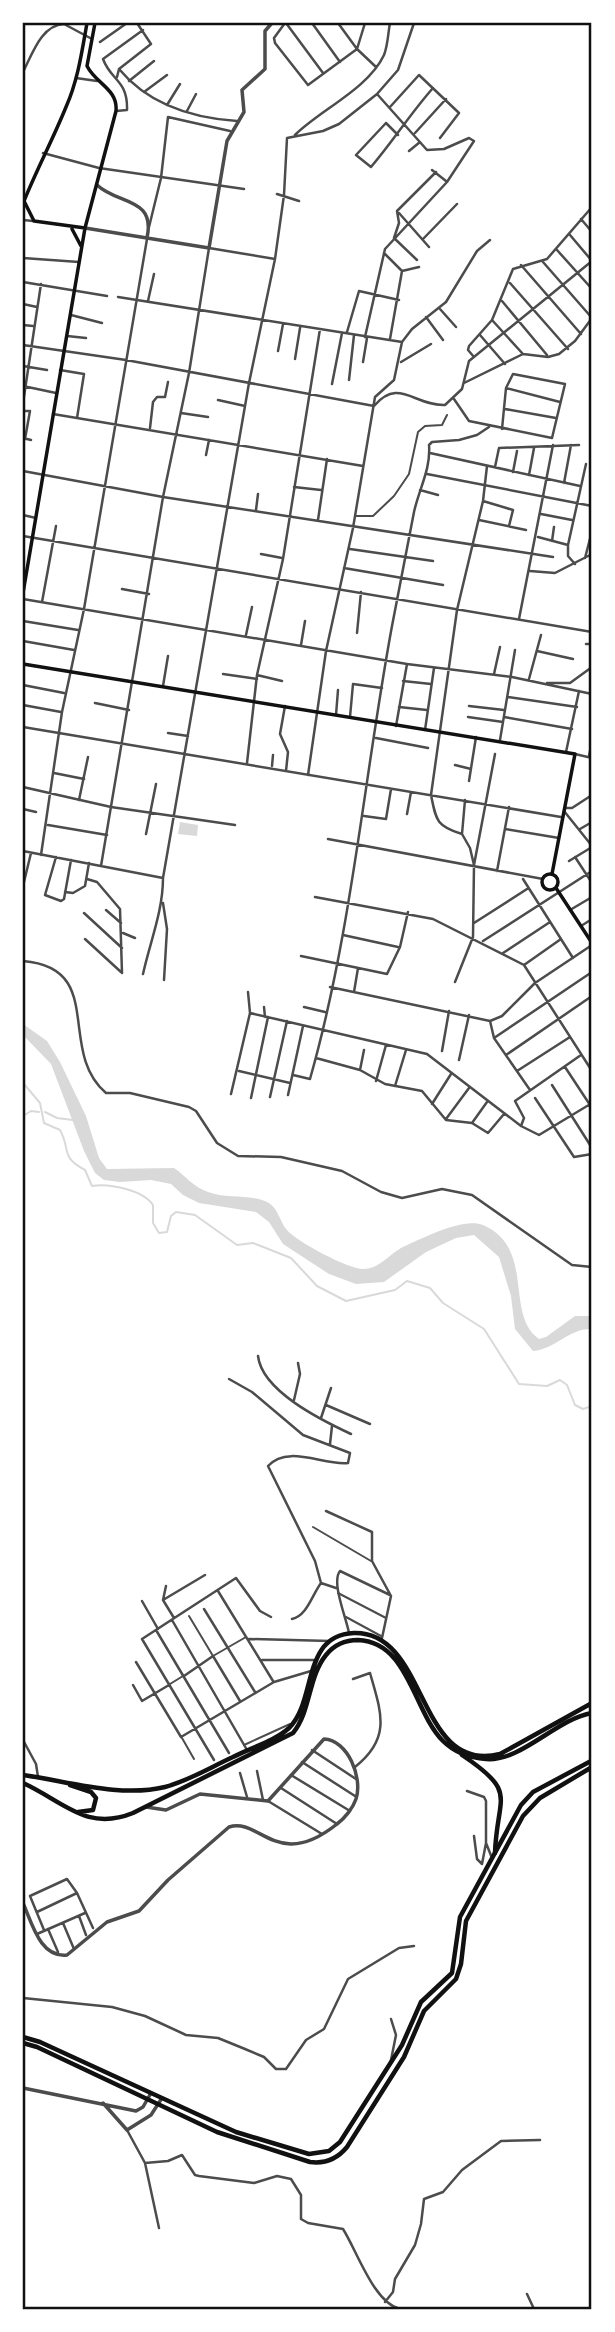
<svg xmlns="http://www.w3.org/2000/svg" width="615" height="2332" font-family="Rubik,sans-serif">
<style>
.water{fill:#d9d9d9}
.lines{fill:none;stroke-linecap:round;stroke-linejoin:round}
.stream{stroke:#d9d9d9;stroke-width:2}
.pedestrian{stroke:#4c4c4c;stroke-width:2}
.minor{stroke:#4c4c4c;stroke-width:2.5}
.tertiary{stroke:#4c4c4c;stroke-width:3.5}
.secondary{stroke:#111;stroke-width:3.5}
.primary{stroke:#111;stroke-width:4.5}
.trunk{stroke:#111;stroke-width:4.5}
.neatline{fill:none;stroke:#111;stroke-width:2.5}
</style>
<rect width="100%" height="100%" fill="#fff"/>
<path class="water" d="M180,822l18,3 -1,11 -19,-2z
M23,1024l24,17 13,21 26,54 13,42 8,11 67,-1c12,8 19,19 34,24 18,7 39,2 57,9 14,6 14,20 22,29 10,12 60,38 75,39 17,1 27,-15 41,-22 20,-9 60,-30 80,-22 53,23 21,89 56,114l7,-2 29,-21h17v13c-23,-1 -36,20 -59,22l-18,-22 -4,-33 -12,-39 -25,-22 -18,3 -30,14 -42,30 -28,2 -27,-10 -46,-30 -14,-22 -13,-10 -57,-9 -16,-8 -12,-11 -20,-4 -31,2 -16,-2 -9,-7 -11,-22 -33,-87 -28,-29z"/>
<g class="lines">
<path class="stream" d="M24,1084l16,19 4,20 16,7c11,20 0,27 25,40l7,16c17,-3 51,4 61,19v18l6,10 8,-1 4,-16 5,-4 19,3 42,30 16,-2 38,15 26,28 29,15 49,-11 12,-9 23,7 13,15 41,26 35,55 28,2 13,-6 7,5 8,20 8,4 9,-3
M45,1112l12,6 16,2
M23,1116l8,-5 8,1"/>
<path class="pedestrian" d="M356,516h17l21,-20 15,-22 9,-42 7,-6 17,-1 5,-10
M313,1527l58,34
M338,1593l48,25
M189,1616l24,40 33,-19
M346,1617l35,19
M170,1684l13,-8
M182,1738l12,21
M244,1745l46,-21"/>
<path class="minor" d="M285,23l-11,15 1,5 33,42 49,-36 8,-26
M286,23l37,50
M312,23l28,39
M338,23l19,26 19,18
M100,42l27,-19
M119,69c29,35 73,49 118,52
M23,72c9,-17 18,-47 41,-48l28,15
M117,77l2,-8 32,-25 -14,-21
M76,78l21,3
M129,81l25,-20
M144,92l23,-17
M167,105l13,-21
M390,107l29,-32 40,38 -19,25
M116,111l11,-1c1,-30 -16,-29 -24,-51l40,-29
M187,111l9,-17
M415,133l31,-34
M295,135c25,-25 73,-46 89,-80 4,-10 4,-22 6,-32
M398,135l-12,-12 -30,32 15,12c23,-27 39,-53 62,-79
M409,151l11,-9
M43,153l56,15 145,21
M432,170l14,11
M277,194l22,7
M399,213l30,34
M581,219l11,13
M23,220l10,1
M149,227l12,-49 7,-61 62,14
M570,235l22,26
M423,239l34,-35
M557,250l35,39
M384,253l18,18 17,-4
M23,258l56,4
M417,260l-23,-22 5,-15 -2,-12 39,-39
M521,265l60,69
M23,282l84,14
M510,283l58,66
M118,297l284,45
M148,301l6,-27
M502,301l45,54
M23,304l14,3
M440,309l16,18
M71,315l31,8
M426,317l17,23
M492,320l31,34
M23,325l10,1
M347,332l12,-41 40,9
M480,335l25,29
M67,336l19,2
M365,337l20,-88 62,-67 27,-41 -5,-3 -25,11 -17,1 -50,-56
M390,339l12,-68
M23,345l103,15 248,46c25,-29 40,0 71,-1l17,-16 7,-28 123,-100
M278,351l5,-27
M474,357l-6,-7 1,-4 23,-26 21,-51 34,-10 45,-52
M295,359l5,-31
M363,362l4,-24
M401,362l30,-18
M23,366l24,4
M60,370l24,4 -7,44
M349,380l5,-45
M464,383l59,-29 25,3 11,-3 16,-13 17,-23 -49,-56
M332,384l10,-51
M23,386l33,7
M506,388l54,14
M454,399l15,22 83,17 13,-54 -52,-10 -7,14 -4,41
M218,400l27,6
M23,403l18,-119
M505,409l51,9
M23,411h7l-5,28
M181,413l27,4
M53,414l310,52
M150,428l3,-26 4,-5h8l3,-15
M23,438l8,2
M430,453l150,33
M206,455l3,-15
M495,467l4,-19 80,-3
M23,471l140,26 390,60
M513,472l4,-21
M427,474l165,32
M529,475l5,-27
M564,483l7,-38
M294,487l27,3
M420,490l18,5
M483,501l30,9 -4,16
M256,510l2,-16
M541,514l31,6
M23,515l13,3
M318,520l9,-61
M479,520l47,10
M23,536l569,96
M538,537l30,8
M552,541l2,-14
M350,549l83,12
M261,554l21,4
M585,558l7,-27
M575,564l-7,-8v-11l18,-81
M344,568l99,17
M530,571l25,2 37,-19
M122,589l27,5
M23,599l384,65 105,13 80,17
M42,602l14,-76
M519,619l34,-174
M23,621l55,9
M357,633l4,-41
M246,635l6,-28
M23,641l51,9
M586,644h6
M301,645l4,-24
M537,651l36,8
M223,674l34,5
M494,674l6,-27
M257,675l25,6
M529,679l12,-44
M403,681l28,3
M547,683h23l22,-16
M23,685l41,8
M163,686l5,-30
M508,697l69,10
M95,703l34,7
M23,705l38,7
M285,706l-5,28 8,18 -2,19
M469,706l35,4
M399,707l28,3
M336,715l2,-25
M350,717l3,-33 29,4
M468,717l35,5
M504,717l68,12
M396,726l11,-62
M23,727l538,90
M425,730l9,-62
M168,733l20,3
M376,738l52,10
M500,740l15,-90
M566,752l13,-61
M575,754l17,4
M589,756l3,-15
M247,763l10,-88 26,-116 37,-230
M455,765l16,4
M272,766l1,-11
M54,773l30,6
M308,775l18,-124 27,-123 22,-131 19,-17 8,-38 10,-13 34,-27 31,-51 13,-11
M469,781l7,-44
M23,787l88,20 124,18
M79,800l9,-43
M565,808h7l20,-13
M23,809l13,3
M564,811l28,35
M407,814l4,-22
M364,816l22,3 5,-30
M48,825l59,10
M505,829l54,9
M580,829l12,-7
M146,834l10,-50
M462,834l3,-34
M328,839l215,40
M23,851l140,27
M41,855l21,-143 22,-103 63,-370
M56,857l-11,38 16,6 3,-2 7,-39
M575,857l17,26
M569,861l23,-14
M474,865l-4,-17 -8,-14c-26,-8 -26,-14 -31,-39l26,-185 26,-109 4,-35
M101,866l62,-369 26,-124 20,-125 66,11
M497,871l12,-64
M87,879l10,3 23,27 2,64
M523,879l50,79
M23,886l8,-33
M65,892l8,1 12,-7 4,-23
M315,897l118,22 91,46 68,106
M163,903l4,26 -3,51
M106,910l15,13
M570,910l22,-13
M84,913l38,35
M474,923l53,-34
M581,926l11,-7
M123,933l12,5
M343,935l55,12
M85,939l36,33
M483,941l109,-70
M503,953l47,-31
M301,956l86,18 13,-27 8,-35
M23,961c84,7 33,89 83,132h24l59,14 7,4 21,32 21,13 43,1 61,14 39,21 21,6 40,-9 30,6 100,70 20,2
M524,965l37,-26
M143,974c7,-32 20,-63 20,-96l86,-495 26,-124 9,-64 3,-57 36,-7 16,-7 38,-30 21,-24 16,-47
M455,982l18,-45 1,-72 21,-111
M330,987l160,34
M354,992l4,-24
M264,1007l1,10
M304,1007l21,5
M250,1013l177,41 94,72 18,9 53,-32
M490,1021l12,-5 33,-33 57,-38
M490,1021l4,17 36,52
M494,1038l98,-66
M442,1051l7,-40
M506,1055l86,-59
M316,1058l44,12 25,14 37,7 24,29 26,3 16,10 16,-19
M459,1060l10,-45
M565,1067l27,41
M360,1070l4,-20
M239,1071l51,12
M517,1071l53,-34
M293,1075l17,4c42,-148 54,-302 82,-453 7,-38 15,-76 22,-114 5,-23 17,-43 15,-67l3,-3 27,-2 18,-5 12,-8
M376,1081l10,-36
M552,1085l40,63
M395,1086l11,-36
M231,1094l19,-81 -2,-21
M288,1095l15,-69
M270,1097l17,-76
M251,1098l17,-81
M535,1098l39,59 18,-3
M432,1104l19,-30
M446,1119l23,-31
M472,1123l15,-21
M521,1126l3,-8 -9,-17 66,-46
M258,1356c4,35 63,64 93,78
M229,1379l23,13 51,43 47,18 -2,10c-24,3 -60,-19 -80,3l47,95 6,22
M294,1400l6,-26 -2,-11
M326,1405l44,19
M321,1418l10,-30
M330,1444l2,-18
M326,1511l46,21v29l19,35 -9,42
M321,1583l15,5
M218,1591l55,90
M163,1600l42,-25
M163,1600l11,18
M163,1600l3,-14
M142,1601l16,28
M204,1609l51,83
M292,1619c15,-3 20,-24 29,-36
M172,1620l75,130
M156,1630l73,123
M349,1633c-3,-16 -18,-51 -9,-62l50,24
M249,1639l81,2
M262,1660h52
M136,1662l45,75 93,-55 37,-11
M184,1676l29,-20 27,45
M353,1679l17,-6c11,39 22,65 -15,94
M133,1685l9,16 27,-16
M23,1740l13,24 2,13
M312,1750l44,29
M214,1760l-72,-121 94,-61 24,33 11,6
M302,1762l53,34
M257,1771l6,29
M240,1773l7,24
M291,1775l59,36
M281,1788l56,36
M467,1791l17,6 2,4v42l6,15
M268,1801l54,33
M474,1836l3,23 5,5 4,-21
M37,1912l40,-19
M79,1916l7,19
M63,1923l11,26
M48,1929l10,23
M44,1930l-14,-34 37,-17 10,14 16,35
M37,1934l48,-21
M23,1998l89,9 33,9 41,19 32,3 27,11 19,8 12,12h10l20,-29 18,-11 24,-50 51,-31 15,-2
M391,2060l5,-25 -5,-16
M127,2130l18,33 23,-2 14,-6 13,20 4,1 55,7 23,-7 14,3 10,16v24l7,4 35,6c14,22 31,74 57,80
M145,2163l14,65
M527,2294l7,15
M385,2302l8,-10 2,-13 20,-34 6,-21 3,-25 19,-7 19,-22 39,-29 39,-1
M419,2309h24"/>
<path class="tertiary" d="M97,185c21,20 59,12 50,53
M85,228l124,20 18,-107 17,-29 -2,-22 23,-21v-38l7,-8
M23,1903c9,20 17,55 44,52l40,-33 32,-11 29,-31 61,-53c31,-10 48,45 108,-3 8,-6 16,-16 19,-25 7,-21 -8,-59 -32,-60l-56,62 -68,-7 -34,16 -20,-3
M23,2088l113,23 7,-4 8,-14
M103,2103l24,27 24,-15 11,-17"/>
<path class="secondary" d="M85,228l-51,-7 -10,-20c13,-32 29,-62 42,-94 12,-27 16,-56 21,-84
M72,229l9,17
M23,593l62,-365 31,-117c2,-22 -20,-27 -29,-45l8,-43
M23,664l552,90 -23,120
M542 882a8 8 0 1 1 16 0a8 8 0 1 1-16 0Z
M556,888l36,55"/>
<path class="primary" d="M23,2037l17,5 196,90 73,22 20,-3 11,-9 62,-97 19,-43 31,-29 8,-56 61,-112 12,-13 58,-31
M23,2043l14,4 180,85 93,30c15,2 28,-4 37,-15l57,-90 20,-46 32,-32 5,-15 5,-43 57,-105 17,-18 52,-31"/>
<path class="trunk" d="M462,1755c57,38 35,40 33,98
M590,1762l2,-2
M23,1775c44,6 97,23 142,12 23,-6 46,-20 68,-30 17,-9 42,-16 56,-29 28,-27 12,-93 65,-95 75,-2 62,142 146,121l92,-51
M23,1783c40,18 63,49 110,30l160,-80c18,-22 15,-56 33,-78 8,-10 19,-15 32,-15 51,2 55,71 85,101 11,11 27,17 43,18 35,3 70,-40 106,-46
M70,1785l21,7 5,6 -3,12 -15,2"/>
</g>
<rect width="615" height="2332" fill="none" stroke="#ffffff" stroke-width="49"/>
<rect x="24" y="24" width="566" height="2284" class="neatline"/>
</svg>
